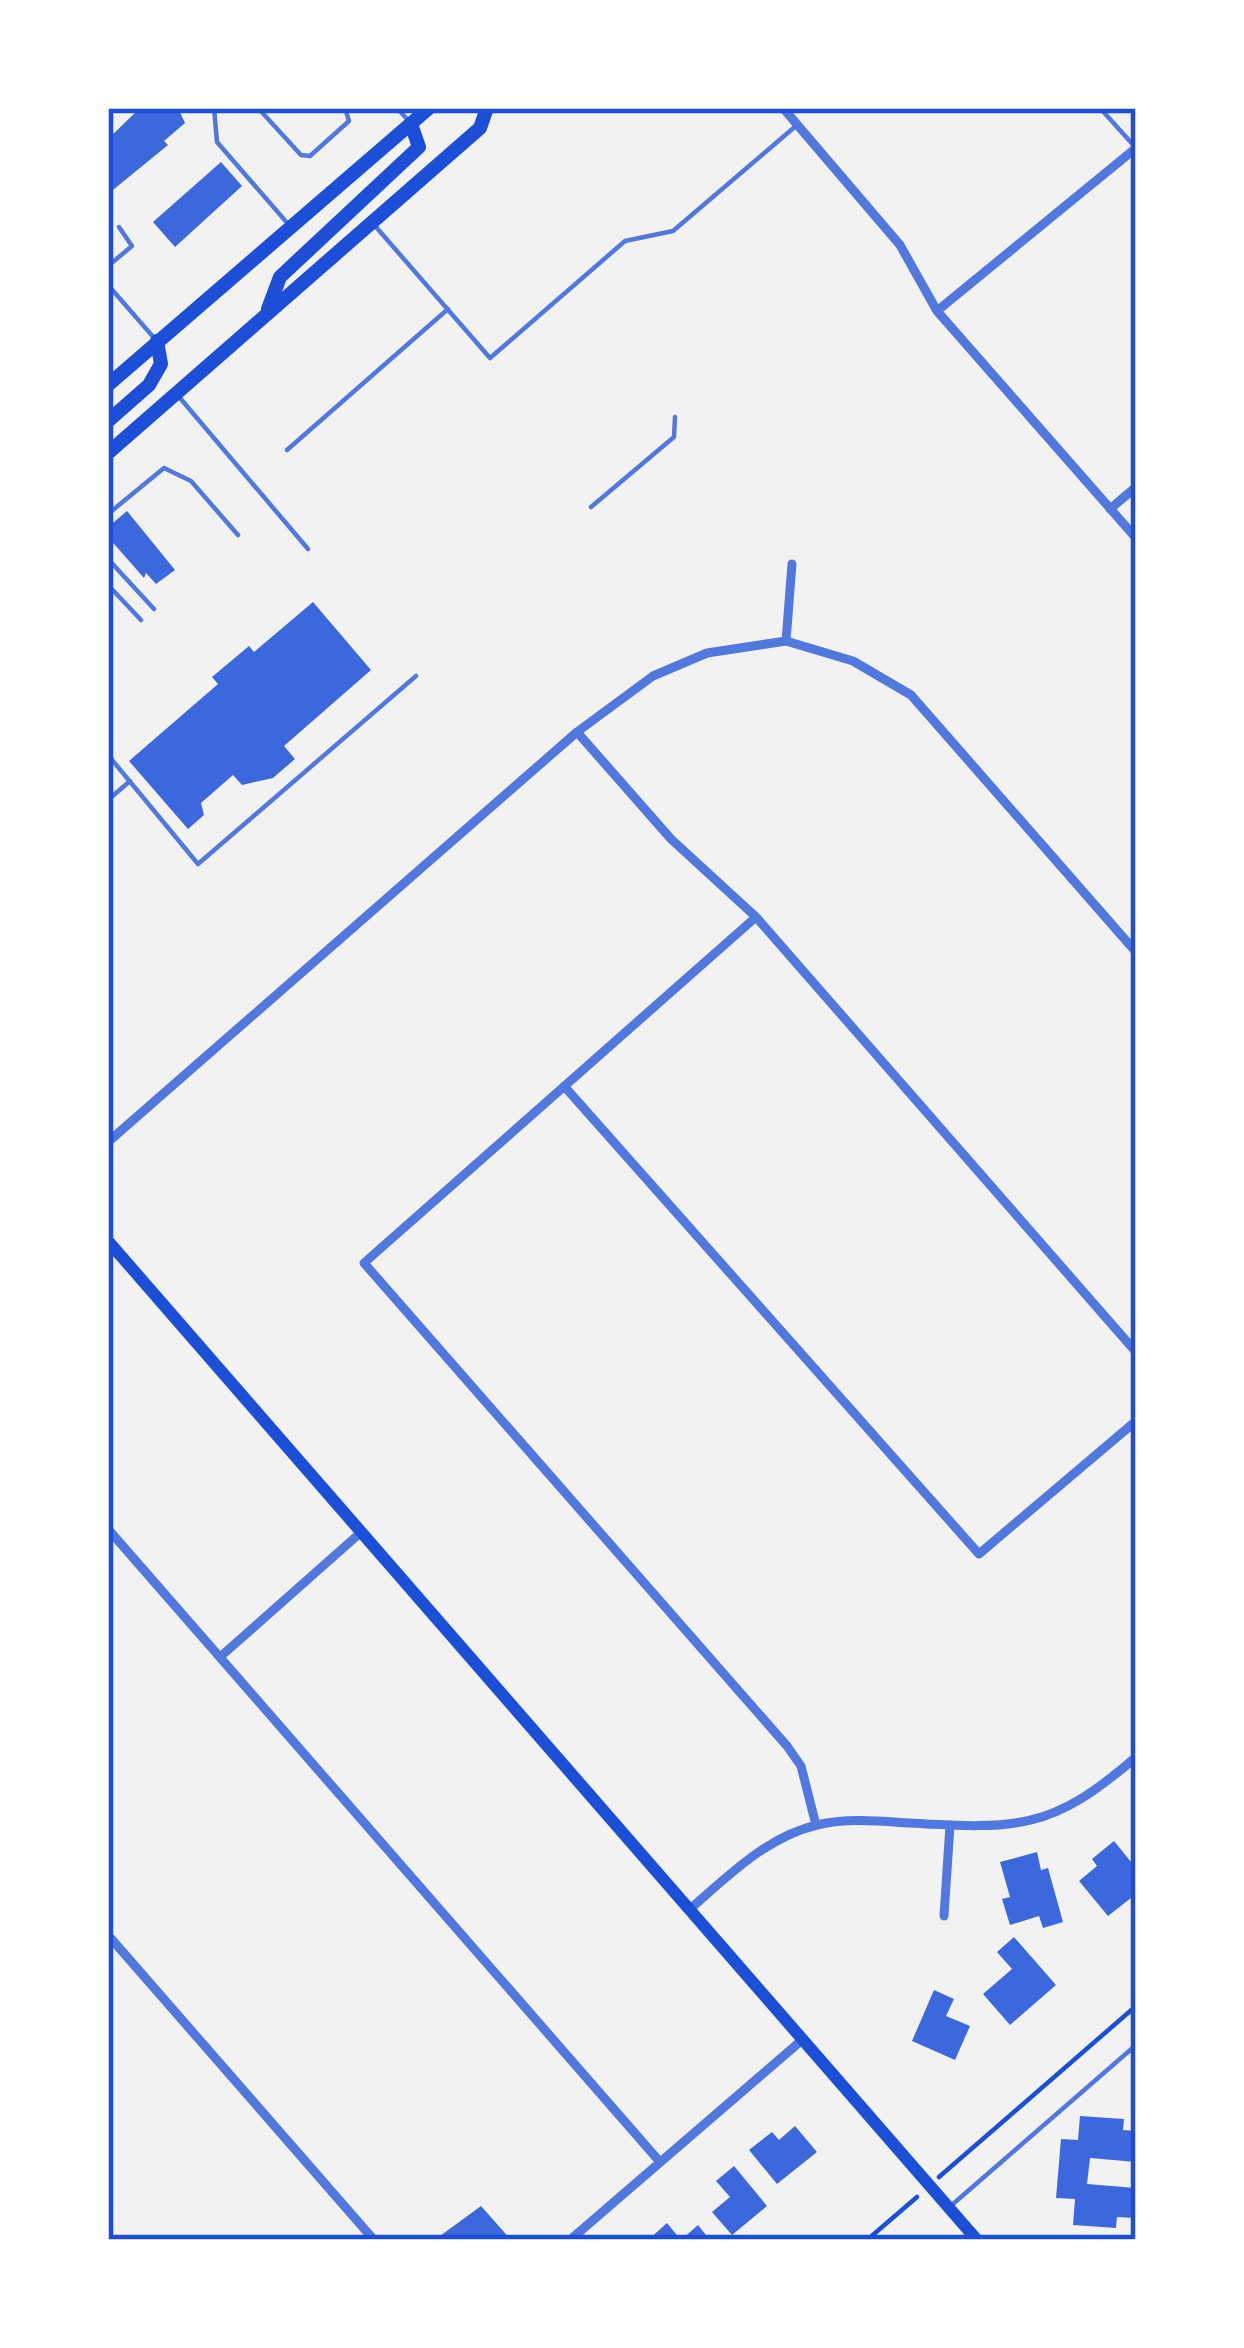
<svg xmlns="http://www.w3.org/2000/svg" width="1244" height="2348" font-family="Inter,sans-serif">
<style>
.building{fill:#3d67dc}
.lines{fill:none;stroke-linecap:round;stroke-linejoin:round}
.path{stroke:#1d4ed8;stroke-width:4.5}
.service{stroke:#5277de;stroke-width:4.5}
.minor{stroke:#5277de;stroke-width:9}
.secondary{stroke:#1d4ed8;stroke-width:12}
.primary{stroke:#1d4ed8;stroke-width:14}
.neatline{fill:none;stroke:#1d4ed8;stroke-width:4.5}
</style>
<rect width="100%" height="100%" fill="#f2f2f2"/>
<path class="building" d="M140,108h38l7,15 -21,18 4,4 -60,49v-55z
M221,162l21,24 -67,61 -22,-25z
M127,511l48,59 -19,14 -10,-11 -2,5 -36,-41v-10z
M313,602l58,68 -87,76 11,13 -22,19 -31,7 -9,-10 -32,28 3,12 -16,14 -59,-68 89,-77 -6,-7 37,-31 5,6z
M1114,1841l22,27v26l-28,22 -29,-35 18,-15 -5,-7z
M1037,1852l4,18 7,-2 15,54 -20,6 -4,-12 -29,9 -8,-26 8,-2 -10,-35z
M1014,1937l42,48 -46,40 -27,-31 29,-25 -15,-17z
M934,1990l20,9 -8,17 24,10 -15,34 -43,-19z
M1080,2116l44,3 -1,11 13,1v31l-46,-4 -3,26 49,4v30l-19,-1 -1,11 -43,-3 2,-26 -19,-1 5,-59 17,1z
M795,2126l22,26 -40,32 -28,-34 23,-18 7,8z
M734,2166l33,40 -35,29 -20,-23 18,-15 -14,-16z
M481,2206l30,34h-68l-3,-4z
M667,2223l14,17 17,-15 12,15h-62z"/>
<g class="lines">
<path class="path" d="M939,2177l197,-171
M867,2240l50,-43"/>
<path class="service" d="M214,108l3,34 72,83
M258,108l43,47 9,1 39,-35 -4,-13
M397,108l10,11
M1100,108l36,40
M376,227l114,131 135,-117 48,-10 124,-106
M108,266l24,-20 -13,-19
M108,285l47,54
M180,398l128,151
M287,450l161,-141
M591,507l83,-70 1,-20
M108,514l56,-46 27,13 47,54
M108,559l46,50
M108,585l33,35
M108,755l90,109 218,-188
M108,800l22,-19
M953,2204l183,-159"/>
<path class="minor" d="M783,108l117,137 37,66 199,227
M937,311l199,-163
M1110,509l26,-22
M786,641l6,-77
M577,732l94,107 85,78 380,435
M756,917l-392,346 423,483 14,20 15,59
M564,1086l415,468 157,-133
M108,1142l469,-410 76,-56 54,-23 79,-12 67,20 58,34 225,257
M108,1529l552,633
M220,1657l139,-123
M689,1910c38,-33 77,-73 128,-85 30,-7 61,-4 91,-2 109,6 143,8 228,-66
M944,1916l6,-91
M108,1935l266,305
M570,2240l232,-200"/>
<path class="secondary" d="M108,1241l869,999"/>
<path class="primary" d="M268,309l12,-32 139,-130 -8,-23
M108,385l321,-277
M108,421l41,-36 12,-21 -4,-23
M108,453l372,-325 7,-20"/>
</g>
<rect width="1244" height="2348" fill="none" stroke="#ffffff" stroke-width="222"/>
<rect x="111" y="111" width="1022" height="2126" class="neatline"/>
</svg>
